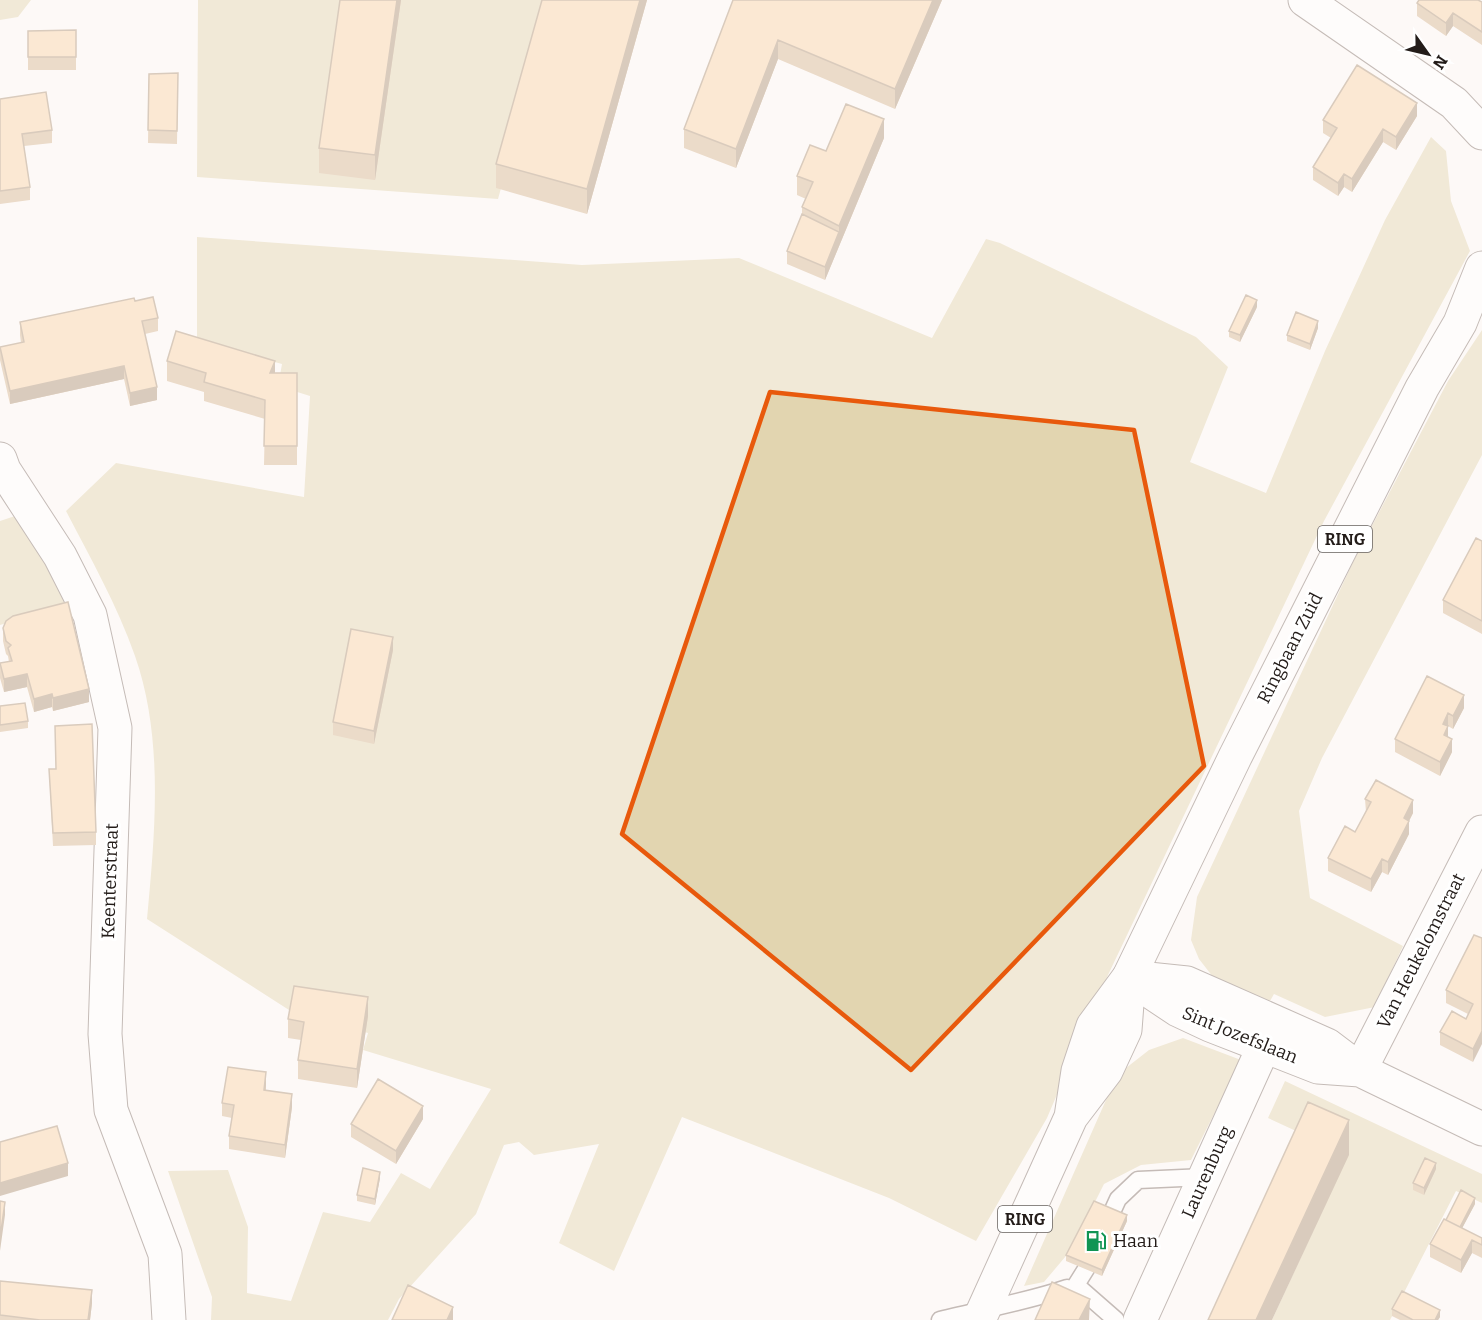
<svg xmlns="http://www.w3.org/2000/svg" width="1482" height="1320" font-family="Bitter,serif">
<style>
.green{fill:#e2d5b0}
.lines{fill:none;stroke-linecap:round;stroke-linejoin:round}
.service-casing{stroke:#807068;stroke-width:19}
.minor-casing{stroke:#807068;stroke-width:35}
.tertiary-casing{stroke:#807068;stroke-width:35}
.primary-casing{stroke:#807068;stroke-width:35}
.service{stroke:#fff;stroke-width:16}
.minor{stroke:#fff;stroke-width:33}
.tertiary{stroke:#fff;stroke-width:33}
.primary{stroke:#fff;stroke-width:33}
.wall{fill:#d5b590}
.shaded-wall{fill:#ae9375}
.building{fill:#f8d2a7;stroke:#ae9375;stroke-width:1.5}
.marked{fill:none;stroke:#e8590c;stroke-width:4.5;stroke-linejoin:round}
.labels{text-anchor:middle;stroke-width:6;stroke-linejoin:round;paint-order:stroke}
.shield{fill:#fff;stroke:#65605e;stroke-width:1.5}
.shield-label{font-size:16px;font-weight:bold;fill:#231c19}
.street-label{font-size:18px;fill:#231c19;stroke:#fff}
.poi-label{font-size:18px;fill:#231c19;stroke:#fff;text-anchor:start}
</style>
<rect width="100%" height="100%" fill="#fdf9f7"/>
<path class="green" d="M0,0h31l-13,17 -18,3z
M198,0h356l-56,199 -301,-22z
M1431,137l15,14 5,50 19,50 -146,270 -216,454 -61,143 -71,123 -87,-43 -207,-81 -68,154 -55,-28 40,-99 -65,11 -15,-13 -15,3 -28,69 -77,85 -11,21h-177l1,-23 -44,-126 60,-1 20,57 -1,66 44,8 32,-89 47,10 31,-49 29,16 61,-100 -128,-39 5,-17 -79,-23 -142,-91c8,-86 17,-180 -12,-263 -18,-51 -44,-97 -69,-145l50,-48 188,34 6,-101 -32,-10 4,-22 -85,-23v-104l385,28 157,-7 193,80 54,-99 14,4 196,94 32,30 -38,95 76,31 59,-142 60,-131z
M1482,330v125l-160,303 -23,53 11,87 93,48 -28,61 -50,10 -51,-23 -4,7 -57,-24 -14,-18 -8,-19 6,-43 156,-335 95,-181z
M15,516l55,88 -70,21v-104z
M1183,1038l58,22 -50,100 -50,5 -37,19 -33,66 -27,32 -20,4 93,-211 32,-25z
M1285,1081l197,93v29l-26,-12 -66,129h-118l76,-165 -80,-37z"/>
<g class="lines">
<defs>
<path id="service" d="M940,1320c43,-11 86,-18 127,-32
M1116,1320l-40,-35 10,-16 32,-70 20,-19 67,-3"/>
<path id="minor" d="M0,459l4,11 56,86 30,59 25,113 -10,306 6,76 54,144 4,66
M1360,1070l122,-238
M1140,1320l124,-274 9,-24"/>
<path id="tertiary" d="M1305,0l149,103 28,30
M1129,977l58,6 140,62 33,25 122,59
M1133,980l45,30 32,15 108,42 42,3"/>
<path id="primary" d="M1071,1117l7,-46 15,-45 36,-49 106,-220 187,-369 38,-65 22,-55
M979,1320l92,-203 35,-46 19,-41 4,-53"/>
</defs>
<use href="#service" class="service-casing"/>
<use href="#minor" class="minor-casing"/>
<use href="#tertiary" class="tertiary-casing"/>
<use href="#primary" class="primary-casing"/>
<use href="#service" class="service"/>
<use href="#minor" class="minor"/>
<use href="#tertiary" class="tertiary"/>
<use href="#primary" class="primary"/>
</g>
<path class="wall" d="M340,0h61l-26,180 -56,-7v-25z
M542,0h105l-60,214 -91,-26v-24z
M733,0h209l-47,109 -117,-50 -42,109 -52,-20v-19z
M1482,2v43l-29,-19 -7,10 -29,-20v-13z
M76,30v40h-48v-39z
M178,73l-1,71 -29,-1 1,-69z
M0,99l52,31v13l-28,3 6,41v13l-30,4z
M1417,116l-21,34 -13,-8 -31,50 -8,-5 -6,9 -25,-16v-13l18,-29 -8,-5v-13z
M884,138l-59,142 -38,-16v-13l15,-37v-7l4,-8 -9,-4v-19l29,-25z
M135,301l23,17v13l-13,3 12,66 -27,6 -6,-27 -114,25 -10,-44v-13l21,-4 -1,-8v-13z
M1257,307l-17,35 -11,-5v-6z
M1318,328l-8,22 -23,-9v-6z
M167,361l108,12h22v92h-33l1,-46 -61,-18v-9l-37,-11z
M1482,541v93l-39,-21v-13z
M3,628l86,74 -36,9 -1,-4 -18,5 -7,-25 -23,5 -4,-14v-15l9,-1 -1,-6 -2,-2 -3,-13z
M393,650l-19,94 -41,-9v-13z
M1427,676l37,32 -11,21 -5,-3v11l4,15 -12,24 -45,-24v-13z
M0,706l28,15v7l-28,4z
M49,769l47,63v13l-43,1z
M1365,799l48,14 -4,8v13l-21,41 -6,-3 -11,20 -43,-21v-13l27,-26 11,-20z
M1474,935l-1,127 -33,-17v-13l26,-13 2,-5 -22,-11v-13z
M368,1016l-11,72 -59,-9v-19l3,-20 -13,-2v-19z
M266,1085v5l26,17 -7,51 -56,-9v-13l3,-18 -10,-2v-13z
M423,1119l-27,45 -45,-27v-13z
M1436,1169l-12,26 -11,-5v-7z
M380,1178l-5,27 -18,-4v-6z
M1475,1204l-13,24 20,10v20l-10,-5 -11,20 -31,-16v-13l16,-24z
M1127,1221l-25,55 -36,-15v-6z
M0,1281l92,22 -2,17h-90z
M1392,1309l48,8 -2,3h-38l-8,-4z"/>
<path class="shaded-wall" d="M397,0h4l-26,180v-25z
M640,0h7l-60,214v-25z
M933,0h9l-47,109v-20z
M1453,13v13l-7,10v-13z
M778,40v19l-42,109v-19z
M1417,103v13l-21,34v-13z
M884,119v19l-59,142v-13l14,-35v-6z
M1383,129v13l-31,50v-13z
M1344,174v13l-6,9v-13z
M1257,300v7l-17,35v-7z
M1318,321v7l-8,22v-6z
M275,361v19l-5,-7z
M124,366v13l-114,25v-13z
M157,387v13l-27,6v-13z
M393,637v13l-19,94v-13z
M27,674v13l-23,5v-13z
M89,689v13l-36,9v-13z
M52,694v13l-18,5v-13z
M1464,695v13l-11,21v-13z
M1448,713v26l-4,9 -1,-24z
M1452,739v13l-12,24v-14z
M1413,800v13l-9,18v-13z
M1409,821v13l-21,41v-13z
M1382,859v13l-11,20v-13z
M368,997v19l-11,72v-19z
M1482,1031v13l-9,18v-13z
M266,1072v13l-2,18v-13z
M292,1094v13l-7,51v-13z
M423,1106v13l-27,45v-13z
M1349,1120v35l-77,165h-16z
M68,1163v13l-68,20v-13z
M1436,1163v6l-12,26v-7z
M380,1172v6l-5,27v-6z
M1475,1198v6l-18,34v-6z
M5,1202v13l-5,36v-13z
M1127,1215v6l-25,55v-6z
M1472,1240v13l-11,20v-13z
M92,1290v13l-2,17h-2z
M1090,1299l-1,21h-10z
M453,1307v13h-6z
M1440,1310v7l-2,3h-3z"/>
<path class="building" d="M340,0h57l-22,155 -56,-7z
M542,0h98l-53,189 -91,-25z
M733,0h200l-38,89 -117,-49 -42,109 -52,-20z
M1419,0h59l4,2v30l-29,-19 -7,10 -29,-20z
M76,30v27h-48v-26z
M1357,65l60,38 -21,34 -13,-8 -31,50 -8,-5 -6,9 -25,-16 24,-39 -14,-8z
M178,73l-1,58 -29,-1 1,-56z
M46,92l6,38 -30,4 8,53 -30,4v-92z
M846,104l38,15 -45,107 -37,-19 11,-25 -16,-6 13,-31 16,6z
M802,214l37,18 -14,35 -38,-16z
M1246,295l11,5 -17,35 -11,-4z
M153,297l5,21 -16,3 15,66 -27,6 -6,-27 -114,25 -10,-44 24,-5 -4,-20 114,-24 1,3z
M1296,312l22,9 -8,23 -23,-9z
M176,331l99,30 -5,12h27v73h-33l1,-46 -61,-18 2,-9 -39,-12z
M1476,538l6,3v80l-39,-21z
M68,602l21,87 -36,9 -1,-4 -18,5 -7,-25 -23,5 -4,-16 12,-2 -4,-13 3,-3 -5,-4 -3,-13 3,-7 7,-5z
M351,629l42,8 -19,94 -41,-9z
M1427,676l37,19 -11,21 -5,-3 -5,11 5,2 -4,9 8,4 -12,23 -45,-23z
M25,703l3,18 -28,4v-19z
M92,724l4,108 -43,1 -4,-64h7l-1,-43z
M1376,780l37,20 -9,18 5,3 -21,41 -6,-3 -11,20 -43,-21 17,-32 10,6 16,-30 -6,-3z
M1474,935l8,3v93l-9,18 -33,-17 12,-21 14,8 7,-15 -27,-14z
M294,986l74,11 -11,72 -59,-9 6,-38 -16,-3z
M228,1067l38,5 -2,18 28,4 -7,51 -56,-9 5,-31 -12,-2z
M378,1079l45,27 -27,45 -45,-27z
M1308,1102l41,18 -93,200h-48z
M57,1126l11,37 -68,20v-41z
M1425,1158l11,5 -12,25 -11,-5z
M363,1168l17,4 -5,27 -18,-4z
M1461,1190l14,8 -15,29 -14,-7z
M0,1201l5,1 -5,36z
M1094,1201l33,14 -25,55 -36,-15z
M1444,1219l38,19v7l-10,-5 -11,20 -31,-16z
M0,1281l92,9 -4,30h-48l-40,-5z
M1052,1282l38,17 -11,21h-44z
M408,1285l45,22 -6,13h-55z
M1402,1291l38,19 -5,10h-22l-21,-11z"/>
<path d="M0 0H1482V1320H0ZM770,392l364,38 70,336 -293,304 -289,-236z" fill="#fdf9f7" fill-opacity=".55" fill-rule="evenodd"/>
<path class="marked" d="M770,392l364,38 70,336 -293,304 -289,-236z"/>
<defs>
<symbol id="fuel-bare" viewBox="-9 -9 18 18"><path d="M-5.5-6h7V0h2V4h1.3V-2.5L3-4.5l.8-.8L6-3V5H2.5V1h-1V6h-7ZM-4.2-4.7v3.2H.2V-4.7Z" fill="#109453" stroke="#fff" stroke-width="2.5" paint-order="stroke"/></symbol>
</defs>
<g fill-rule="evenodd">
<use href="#fuel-bare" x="1081" y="1226" width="30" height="30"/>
</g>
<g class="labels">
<g class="shield">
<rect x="1318" y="526" width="54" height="26" rx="4.5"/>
<rect x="998" y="1206" width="54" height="26" rx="4.5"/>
</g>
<g class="shield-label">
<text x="1345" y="545">RING</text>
<text x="1025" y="1225">RING</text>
</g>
<g class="street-label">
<text transform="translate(1290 648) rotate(-63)" y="6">Ringbaan Zuid</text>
<text transform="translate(110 881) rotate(-88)" y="6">Keenterstraat</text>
<text transform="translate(1421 951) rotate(-63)" y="6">Van Heukelomstraat</text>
<text transform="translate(1240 1035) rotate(22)" y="6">Sint Jozefslaan</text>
<text transform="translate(1207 1172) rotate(-66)" y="6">Laurenburg</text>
</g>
<g class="poi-label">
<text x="1113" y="1247">Haan</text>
</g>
</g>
<g transform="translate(1428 54) rotate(124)" stroke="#ffffff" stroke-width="4.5" paint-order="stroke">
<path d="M0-4.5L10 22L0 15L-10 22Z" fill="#231c19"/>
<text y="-9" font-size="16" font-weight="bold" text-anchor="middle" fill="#231c19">N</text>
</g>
</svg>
